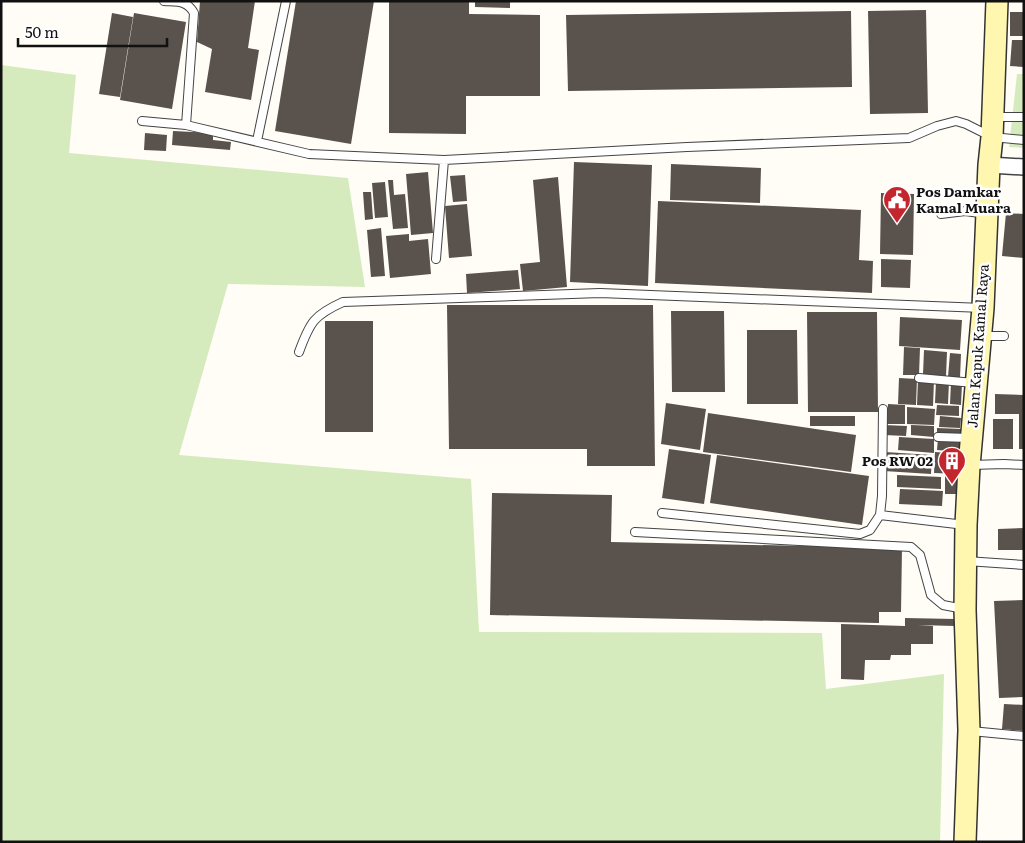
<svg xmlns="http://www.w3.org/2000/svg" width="1025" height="843" font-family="Literata,serif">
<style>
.green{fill:#d5ebbd}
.building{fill:#5a524d}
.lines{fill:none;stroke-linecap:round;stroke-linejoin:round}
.lane-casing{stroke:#444;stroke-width:10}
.street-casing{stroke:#444;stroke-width:18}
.secondary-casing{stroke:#333;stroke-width:24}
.lane{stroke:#fff;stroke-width:8}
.street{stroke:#fff;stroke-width:15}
.secondary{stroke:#fff6b0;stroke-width:21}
.labels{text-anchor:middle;stroke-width:5;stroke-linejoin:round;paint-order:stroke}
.poi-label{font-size:14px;font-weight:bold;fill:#111;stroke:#fff;text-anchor:start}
.street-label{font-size:14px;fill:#111;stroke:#fff}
</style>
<rect width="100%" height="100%" fill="#fffdf5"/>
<path class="green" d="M1,65l75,10 -7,78 279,25 17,109 -137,-3 -49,171 292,24 8,153 343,1 4,56 118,-15 -4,168h-939z
M1017,74h7v74l-15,-1z"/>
<path class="building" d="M200,1h55l-7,47 11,2 -8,50 -46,-8 7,-43 -15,-7z
M296,1h78l-23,143 -76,-13z
M389,1h80v13l71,1v81h-74v38l-77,-1z
M475,1h35v7l-35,-1z
M926,10l2,103 -58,1 -2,-103z
M851,11l1,76 -284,4 -2,-76z
M1010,12h14v24h-14z
M112,13l21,4 -13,80 -21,-3z
M134,13l52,9 -14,87 -52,-9z
M1012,40h12v27l-14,-1z
M173,131l40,2v7l18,2 -1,8 -58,-5z
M145,133l22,2 -1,16 -22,-1z
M574,162l78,3 -4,121 -78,-4z
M671,164l90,4 -1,35 -90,-3z
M428,172l5,61 -22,2 -5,-61z
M465,175l2,26 -14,1 -3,-26z
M558,177l9,110 -44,4 -3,-27 20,-2 -7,-82z
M388,180h5l1,15 11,-1 3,34 -15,1z
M385,182l3,35 -13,1 -3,-35z
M363,192h8l2,27 -8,1z
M881,193l33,1 -1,61 -33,-1z
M658,201l203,9 -2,50 14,1 -1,32 -217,-10z
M467,204l5,52 -23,2 -4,-52z
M1006,213l18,1v44l-22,-2z
M381,228l4,48 -14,1 -4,-47z
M409,234v7l19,-2 3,35 -41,4 -4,-42z
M881,259l30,1 -1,28 -29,-1z
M518,270l2,19 -53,4 -1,-19z
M447,305h206l2,161h-68v-17h-138z
M671,311h53l1,81h-53z
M807,312h70l1,100h-70z
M900,317l62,3 -2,30 -61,-4z
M325,321h48v111h-48z
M747,330h50l1,74h-51z
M904,347l16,1 -1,27h-16z
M924,350l23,2 -1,24 -23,-2z
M950,353l11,1 -1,24 -12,-1z
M899,378l18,1 -1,26 -18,-1z
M918,379l16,1 -1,26 -16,-1z
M936,381l13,1 -1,22 -13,-1z
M951,382l11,1 -1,22 -11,-1z
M995,394l29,1v54h-5v-35h-24z
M666,403l40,6 -6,41 -39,-6z
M888,404l17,1v19h-18z
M937,405l22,1v10l-23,-1z
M907,407l28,2 -1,16 -27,-1z
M708,413l148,22 -5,37 -148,-20z
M810,416h45v10h-45z
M940,416l21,2 -1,10 -21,-1z
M993,419h20v30h-20z
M884,425l23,1 -1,10 -22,-1z
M911,425l23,1v11l-23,-2z
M937,428l25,1v8l-25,-2z
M899,437l35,2v14l-36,-3z
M938,438l21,1v13l-22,-2z
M669,449l42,6 -7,49 -42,-6z
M885,452l47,3 -1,19 -47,-3z
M935,452l28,2 -1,20 -28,-1z
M717,455l152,21 -7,49 -152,-22z
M897,475l44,2v12l-44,-2z
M945,475l14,1v18h-14z
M900,489l43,2 -1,15 -43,-2z
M492,493l120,2 -1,47 291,6 -1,64h-22v11l-389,-8z
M1024,528v22h-26v-21z
M1024,600v97l-25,1 -5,-97z
M905,618l50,1v7l-37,-1 15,1v18h-22v11h-20l-1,5h-25l-1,20 -23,-1v-55l64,2z
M1004,704l20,1v26l-22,-2z"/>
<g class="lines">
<defs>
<path id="lane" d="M164,1c13,1 23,-1 30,12l-8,112
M993,117h31
M142,121l44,4 123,29 135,6 243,-13 222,-9 28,-12 19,-5 10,3 26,13 32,3
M257,141l29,-140
M941,214l24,-3 22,3
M436,259l8,-99
M981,336h23
M299,352c11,-30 15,-37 44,-50l257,-9 383,15
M919,378l55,5
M938,437l31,1
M971,465l33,-1 20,1
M662,513l198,21 10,-4 10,-15 2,-19 1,-87
M880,515l85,10
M635,532l276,15 9,8 11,40 12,10 21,4
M966,561l58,4
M971,731l53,5"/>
<path id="street" d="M989,165l35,2"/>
<path id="secondary" d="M965,842l4,-112 -4,-120 1,-85 3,-59 14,-158 6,-143 3,-28 5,-136"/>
</defs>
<use href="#lane" class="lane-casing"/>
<use href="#street" class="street-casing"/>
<use href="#secondary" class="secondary-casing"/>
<use href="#lane" class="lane"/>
<use href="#street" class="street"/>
<use href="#secondary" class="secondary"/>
</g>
<defs>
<symbol id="civic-pin" viewBox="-11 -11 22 30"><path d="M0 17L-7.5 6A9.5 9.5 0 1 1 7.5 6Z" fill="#c4262e" stroke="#fff"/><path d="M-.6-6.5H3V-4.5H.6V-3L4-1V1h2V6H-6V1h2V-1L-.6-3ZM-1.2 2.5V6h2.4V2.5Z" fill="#fff"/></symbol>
<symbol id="building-pin" viewBox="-11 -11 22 30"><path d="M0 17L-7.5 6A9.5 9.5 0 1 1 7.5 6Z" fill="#c4262e" stroke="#fff"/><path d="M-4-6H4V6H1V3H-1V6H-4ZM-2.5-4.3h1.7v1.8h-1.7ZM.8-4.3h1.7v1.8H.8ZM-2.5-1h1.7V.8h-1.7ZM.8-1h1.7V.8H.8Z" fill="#fff"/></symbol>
</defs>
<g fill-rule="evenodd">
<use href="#civic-pin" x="881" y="184" width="32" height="43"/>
<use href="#building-pin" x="936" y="445" width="32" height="43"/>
</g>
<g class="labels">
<g class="poi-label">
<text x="916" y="197">Pos Damkar<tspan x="916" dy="16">Kamal Muara</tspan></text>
<text x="933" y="466" text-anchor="end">Pos RW 02</text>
</g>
<g class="street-label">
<text transform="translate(978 346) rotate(-86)" y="5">Jalan Kapuk Kamal Raya</text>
</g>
</g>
<rect width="1025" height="843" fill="none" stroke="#111111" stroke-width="5"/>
<path d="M18 38v8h149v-8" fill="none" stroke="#111111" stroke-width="2.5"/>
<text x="25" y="38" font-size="15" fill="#111111" stroke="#ffffff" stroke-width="4" paint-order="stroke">50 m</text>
</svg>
